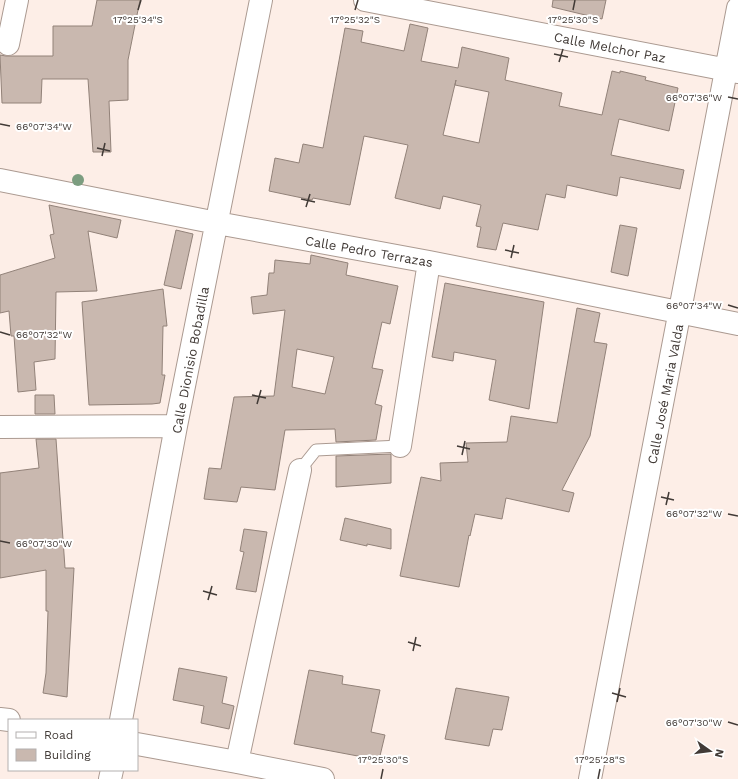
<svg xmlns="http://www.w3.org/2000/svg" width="738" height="779" font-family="'Work Sans',sans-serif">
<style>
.building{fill:#c9b8af;stroke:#928279;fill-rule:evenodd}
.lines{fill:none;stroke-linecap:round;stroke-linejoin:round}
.service-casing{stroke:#ab9a91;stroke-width:13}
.minor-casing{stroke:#ab9a91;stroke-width:24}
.service{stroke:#fff;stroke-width:11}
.minor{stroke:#fff;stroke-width:22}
.tree{fill:#7c9d80}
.ticks{fill:none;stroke:#413a36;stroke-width:1.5}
.labels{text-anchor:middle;stroke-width:4;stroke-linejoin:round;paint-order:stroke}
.street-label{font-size:13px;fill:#413a36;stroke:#fff}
.ticks-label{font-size:10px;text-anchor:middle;fill:#413a36;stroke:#fff;stroke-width:4;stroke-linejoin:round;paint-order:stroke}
</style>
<rect width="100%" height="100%" fill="#fdeee7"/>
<path class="building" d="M97,0h43l-12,60v40l-19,1 2,51h-18l-5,-73h-46l-1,24h-39l-2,-48 6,1h47v-30h39z
M553,0h53l-4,19 -50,-12z
M410,24l18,4 -7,33 37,7 4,-21 47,11 -4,22 57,13 -3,13 43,9 10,-44 8,2v-2l26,6 -1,3 33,8 -9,43 -50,-12 -8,36 73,15 -4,19 -60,-12 -3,19 -50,-11 -2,13 -19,-4 -8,36 -35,-7 -7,27 -19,-3 4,-20 -5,-1 5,-21 -38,-9 -3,13 -45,-11 13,-53 -44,-9 -14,69 -37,-7 -1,2 -43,-9 6,-33 24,5 4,-19 20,4 22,-120 18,3 -2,11 43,9zM456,80l-1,5 34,7 -10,51 -36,-8z
M49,205l72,15 -4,18 -29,-7 9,60 -41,1 -1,67 -21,3 2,28 -18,2 -4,-56h-3l-2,-25 -9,2v-38l55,-17 -5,-23 4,-1z
M620,225l17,3 -9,48 -17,-4z
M176,230l17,4 -12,55 -17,-4z
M311,255l37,8 -2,12 52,11 -8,38 -8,-2 -10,46 11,2 -8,34 7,2 -6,34 -40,2 -1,-13 -50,1 -10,60 -34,-3 -4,15 -33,-3 5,-31 12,1 13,-72 40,-1 11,-86 -32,4 -2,-17 16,-2 2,-22h5l1,-13 35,4zM297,349l37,8 -9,37 -33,-7z
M445,283l99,19 -15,107 -40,-9 7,-40 -42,-8 -1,9 -21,-4z
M163,289l4,37h-4l-1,49h3l-5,28 -8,1 -63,1 -7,-103z
M577,308l23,5 -6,29 13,2 -17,92 -28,54 12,3 -5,19 -63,-14 -4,21 -27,-5 -5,22 -1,-1 -10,52 -59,-11 21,-99 20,4 -1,-18 28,-1 -2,-19 41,-1 4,-26 46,7z
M35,395h19l1,19h-20z
M36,439h20l9,129h9l-7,129 -24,-4 3,-20 2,-62h-2v-41l-46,8v-105l39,-5z
M391,454v29l-55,4v-31z
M345,518l46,11v20l-24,-5v2l-27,-6z
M244,529l23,3 -11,60 -20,-3 8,-37 -4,-1z
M179,668l48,9 -5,26 12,3 -5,23 -28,-6 3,-17 -31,-6z
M309,670l34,6 -1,8 38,6 -9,42 14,3 -6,25 -85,-16z
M456,688l53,9 -7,33 -9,-1 -4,17 -44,-7z"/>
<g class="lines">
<defs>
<path id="service" d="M300,470l16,-20 84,-4"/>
<path id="minor" d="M365,0l373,72
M8,44l9,-44
M0,180l217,43 212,39 309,62
M0,427l176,-1
M400,446l29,-184
M0,719l9,1
M121,720l55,-294 85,-426
M137,744l100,18 86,17
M237,762l63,-292
M110,779l2,-9
M590,779l148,-771"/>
</defs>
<use href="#service" class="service-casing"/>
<use href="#minor" class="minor-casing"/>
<use href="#service" class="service"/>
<use href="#minor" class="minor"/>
</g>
<circle class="tree" cx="78" cy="180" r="6"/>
<path class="ticks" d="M138,10l3,-10M355,10l3,-10M573,10l2,-10M554,54l14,3M559,62l4,-13M728,97l10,2M0,124l10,2M97,148l13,3M102,156l3,-13M301,199l14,3M306,207l4,-13M505,250l14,3M511,258l3,-13M728,305l10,3M0,332l10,3M252,395l14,3M257,404l4,-14M457,446l13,3M462,455l3,-14M661,497l13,3M666,505l3,-13M728,514l10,2M0,541l10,2M203,591l14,4M208,600l4,-14M408,642l13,4M413,651l3,-14M612,693l14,4M617,702l3,-14M728,722l10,3M381,779l2,-10M598,779l2,-10"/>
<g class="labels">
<g class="street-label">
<text transform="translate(610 47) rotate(11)" y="5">Calle Melchor Paz</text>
<text transform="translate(369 251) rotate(10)" y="5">Calle Pedro Terrazas</text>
<text transform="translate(190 360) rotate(-79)" y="5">Calle Dionisio Bobadilla</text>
<text transform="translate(665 394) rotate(-79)" y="5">Calle José Maria Valda</text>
</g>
</g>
<g class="ticks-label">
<text x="138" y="23">17°25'34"S</text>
<text x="355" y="23">17°25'32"S</text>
<text x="573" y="23">17°25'30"S</text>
<text x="694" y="101">66°07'36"W</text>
<text x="44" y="130">66°07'34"W</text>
<text x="694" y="309">66°07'34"W</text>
<text x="44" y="338">66°07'32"W</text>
<text x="694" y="517">66°07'32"W</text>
<text x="44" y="547">66°07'30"W</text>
<text x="694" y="726">66°07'30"W</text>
<text x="383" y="763">17°25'30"S</text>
<text x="600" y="763">17°25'28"S</text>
</g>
<rect x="8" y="719" width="130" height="52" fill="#ffffff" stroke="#b3b0af"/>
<rect x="16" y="732" width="20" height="6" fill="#ffffff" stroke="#b3b0af"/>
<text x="44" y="739" font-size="12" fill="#413a36">Road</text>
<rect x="16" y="749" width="20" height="12" fill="#c9b8af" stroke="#b3b0af"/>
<text x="44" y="759" font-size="12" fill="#413a36">Building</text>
<g transform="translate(710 751) rotate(104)" stroke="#ffffff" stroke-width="3" paint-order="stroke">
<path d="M0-3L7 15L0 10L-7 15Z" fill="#413a36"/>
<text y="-6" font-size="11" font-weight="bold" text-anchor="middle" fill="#413a36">N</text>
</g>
</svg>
